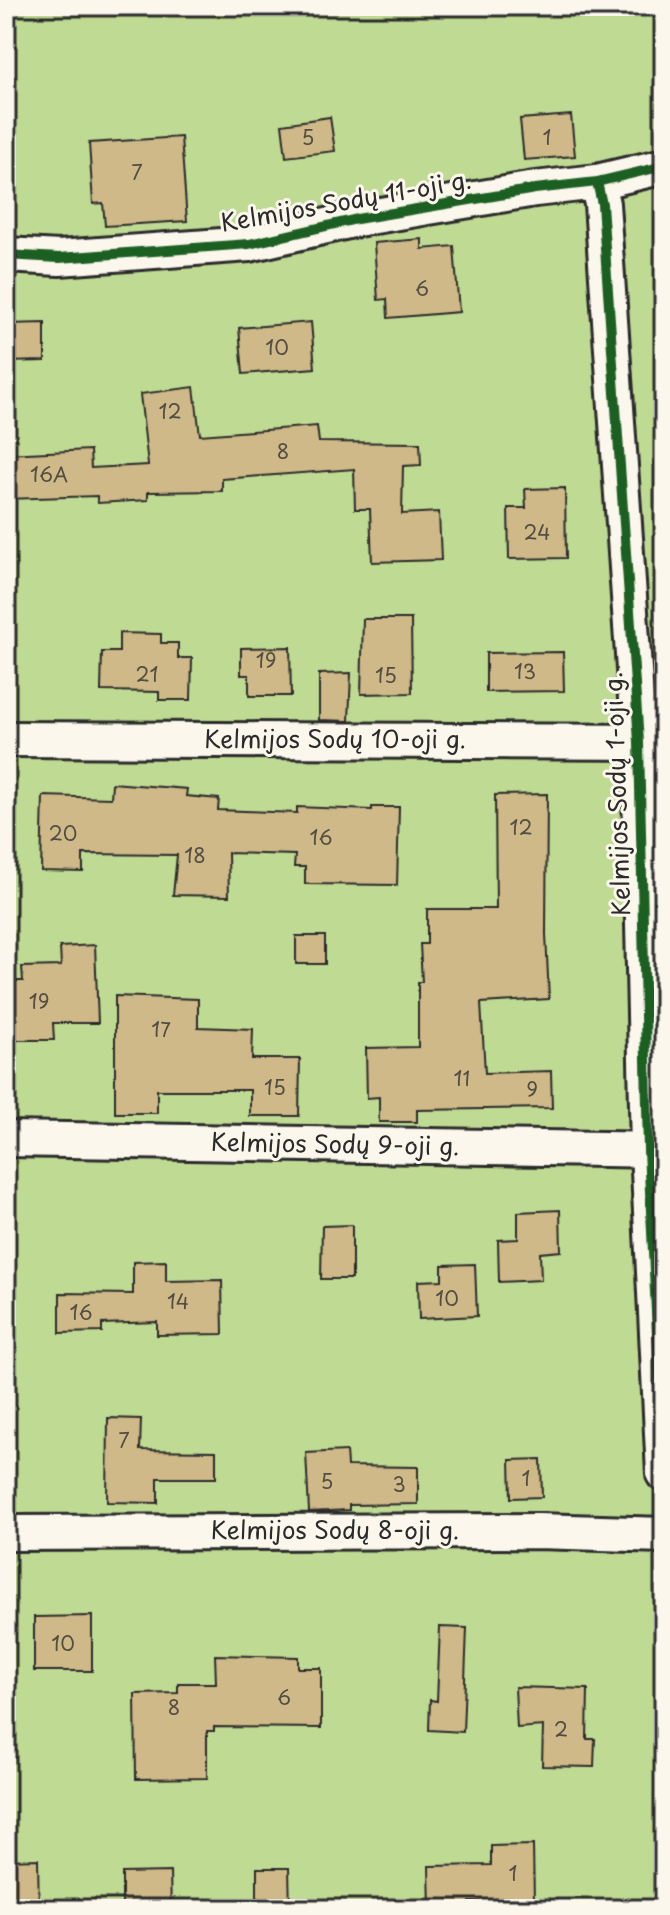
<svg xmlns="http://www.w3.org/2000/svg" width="670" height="1915" font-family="'Playpen Sans',sans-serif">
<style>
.green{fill:#bfdb93;stroke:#75835f;stroke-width:2}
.building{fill:#d0b988;stroke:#2b2b2b;stroke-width:2}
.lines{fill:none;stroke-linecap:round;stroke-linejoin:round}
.street-casing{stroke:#2b2b2b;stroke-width:40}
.street{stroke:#fbf7ec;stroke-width:34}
.cycleway-casing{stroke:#fbf7ec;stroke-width:15}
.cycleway{stroke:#1b5e20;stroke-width:10}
.labels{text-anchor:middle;stroke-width:6;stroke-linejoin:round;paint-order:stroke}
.number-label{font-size:20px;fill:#544e42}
.street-label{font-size:24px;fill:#2b2b2b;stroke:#fbf7ec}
</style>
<rect width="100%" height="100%" fill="#eee4ce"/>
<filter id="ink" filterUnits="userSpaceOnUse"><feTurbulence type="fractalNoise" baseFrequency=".0125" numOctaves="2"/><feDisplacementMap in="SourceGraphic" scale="16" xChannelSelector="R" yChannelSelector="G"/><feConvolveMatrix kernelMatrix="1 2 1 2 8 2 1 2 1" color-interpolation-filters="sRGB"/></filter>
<g filter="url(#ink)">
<path class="green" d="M6,6h658v1903h-658z"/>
<path class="building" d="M571,115l4,41 -51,4 -4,-41z
M330,117l5,34 -49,6 -4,-33z
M181,137l6,84 -82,5 -2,-23 -10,1 -4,-61z
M422,239v10l32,-3 5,66 -71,6 -1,-19 -9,1 -4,-57z
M311,322l4,46 -72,6 -4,-46z
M45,323v38l-39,1v-38z
M194,387l6,48 117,-9 2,16 101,1 1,22 -18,1 -1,48 37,-2 2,48 -69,2 -2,-53h-15l-1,-40 -132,10v12l-74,1v8l-50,3 -1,-7 -91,3v-45l84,-4 1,18 57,-3 -8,-71z
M565,488l1,70 -57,1 -1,-51h18l-1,-19z
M363,619h48l1,74 -51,1z
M119,633l42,1v9h17v15h14l-1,42h-32v-8l-58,-1 1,-39h17z
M290,647l1,49h-42v-21h-8v-27z
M563,652l1,39 -78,1v-39z
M351,673l-2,48 -30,-1v-46z
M112,783l75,6 -1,7 33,3 -1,11 79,3v-6l75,3v-3h27l-2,78 -92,-1v-17h-11l1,-12 -67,-2 1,43 -56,-1 4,-40 -94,-1v18l-42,-1 2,-75 68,2z
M547,794l-1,140 3,65 -68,4 4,70 66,-2 1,37 -135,2v12h-38v-25l-12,1 -1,-50 52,-1v-65h4l-2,-38h7v-35h69l-1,-114z
M296,936h29v28h-29z
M95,945l3,78h-45l1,17h-48v-59h17l-1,-14 39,-1 -1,-19z
M115,996l83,3v28l55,2 -1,30h48l-1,57h-49v-26h-93v23h-42z
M560,1210l1,41 -21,2 1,27 -42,2 -1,-42 20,-1v-27z
M352,1225v54h-31l1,-53z
M166,1261v20l56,-1 1,54 -66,1v-13l-55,2v8l-42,1v-40l73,1v-32z
M475,1264l2,52 -58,3 -1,-38 24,-1v-15z
M108,1418l33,1 -1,31 76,1v27h-58v25l-51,-1z
M346,1451l1,15 71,1v37l-69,1v5l-40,2 -3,-59z
M541,1459l1,38 -31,1 -1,-38z
M92,1616v55h-58v-54z
M440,1627l27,1 -4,104 -34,-2 1,-30 7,1z
M215,1655l83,2v11h23v60l-107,-1v4h-7v47l-71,1 -1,-85 43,-1v-10h38z
M515,1687l73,2 -1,50h8l-1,28 -52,-1 1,-40 -26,2z
M533,1845l1,56 -64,1 1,7h-41l-1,-43 62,-1v-19z
M38,1859l1,50h-33v-49z
M257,1868h32l1,41h-33z
M170,1872l1,37h-49v-36z"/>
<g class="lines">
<defs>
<path id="street" d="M597,182l5,22 37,538 9,409 16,323
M6,255l53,3 190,-14 108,-25 178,-30 62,-7 67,-16
M6,739l658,3
M6,1139l658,11
M6,1533l532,-2 126,4"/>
</defs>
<use href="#street" class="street-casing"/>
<use href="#street" class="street"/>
<defs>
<path id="cycleway" d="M597,182l5,22 37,538 9,409 16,323
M6,255l53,3 190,-14 108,-25 178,-30 62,-7 67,-16"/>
</defs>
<use href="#cycleway" class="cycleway-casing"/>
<use href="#cycleway" class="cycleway"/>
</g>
</g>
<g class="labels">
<g class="number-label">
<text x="308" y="145">5</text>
<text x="547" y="145">1</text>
<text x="137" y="180">7</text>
<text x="422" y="296">6</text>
<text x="277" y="355">10</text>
<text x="170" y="419">12</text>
<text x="283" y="459">8</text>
<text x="49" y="482">16A</text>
<text x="537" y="540">24</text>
<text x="266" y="668">19</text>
<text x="525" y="679">13</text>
<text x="147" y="682">21</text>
<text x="386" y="683">15</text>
<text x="521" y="835">12</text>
<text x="63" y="841">20</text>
<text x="321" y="845">16</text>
<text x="195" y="863">18</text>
<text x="39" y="1009">19</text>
<text x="161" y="1037">17</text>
<text x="462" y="1086">11</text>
<text x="275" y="1095">15</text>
<text x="532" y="1097">9</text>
<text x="447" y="1306">10</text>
<text x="178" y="1309">14</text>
<text x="81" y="1320">16</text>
<text x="124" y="1448">7</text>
<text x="526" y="1486">1</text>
<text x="327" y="1489">5</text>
<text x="399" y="1492">3</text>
<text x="63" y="1651">10</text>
<text x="284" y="1705">6</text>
<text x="174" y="1715">8</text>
<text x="561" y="1737">2</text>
<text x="513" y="1881">1</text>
</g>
<g class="street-label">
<text transform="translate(346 202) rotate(-10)" y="8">Kelmijos Sodų 11-oji g.</text>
<text x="335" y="748">Kelmijos Sodų 10-oji g.</text>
<text transform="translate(618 794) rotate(-92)" y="8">Kelmijos Sodų 1-oji g.</text>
<text transform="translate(335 1145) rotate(1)" y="8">Kelmijos Sodų 9-oji g.</text>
<text x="335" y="1539">Kelmijos Sodų 8-oji g.</text>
</g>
</g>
<rect width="670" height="1915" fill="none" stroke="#fbf7ec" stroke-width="32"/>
<rect x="16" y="16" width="638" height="1883" fill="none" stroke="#2b2b2b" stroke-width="3" filter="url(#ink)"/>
</svg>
